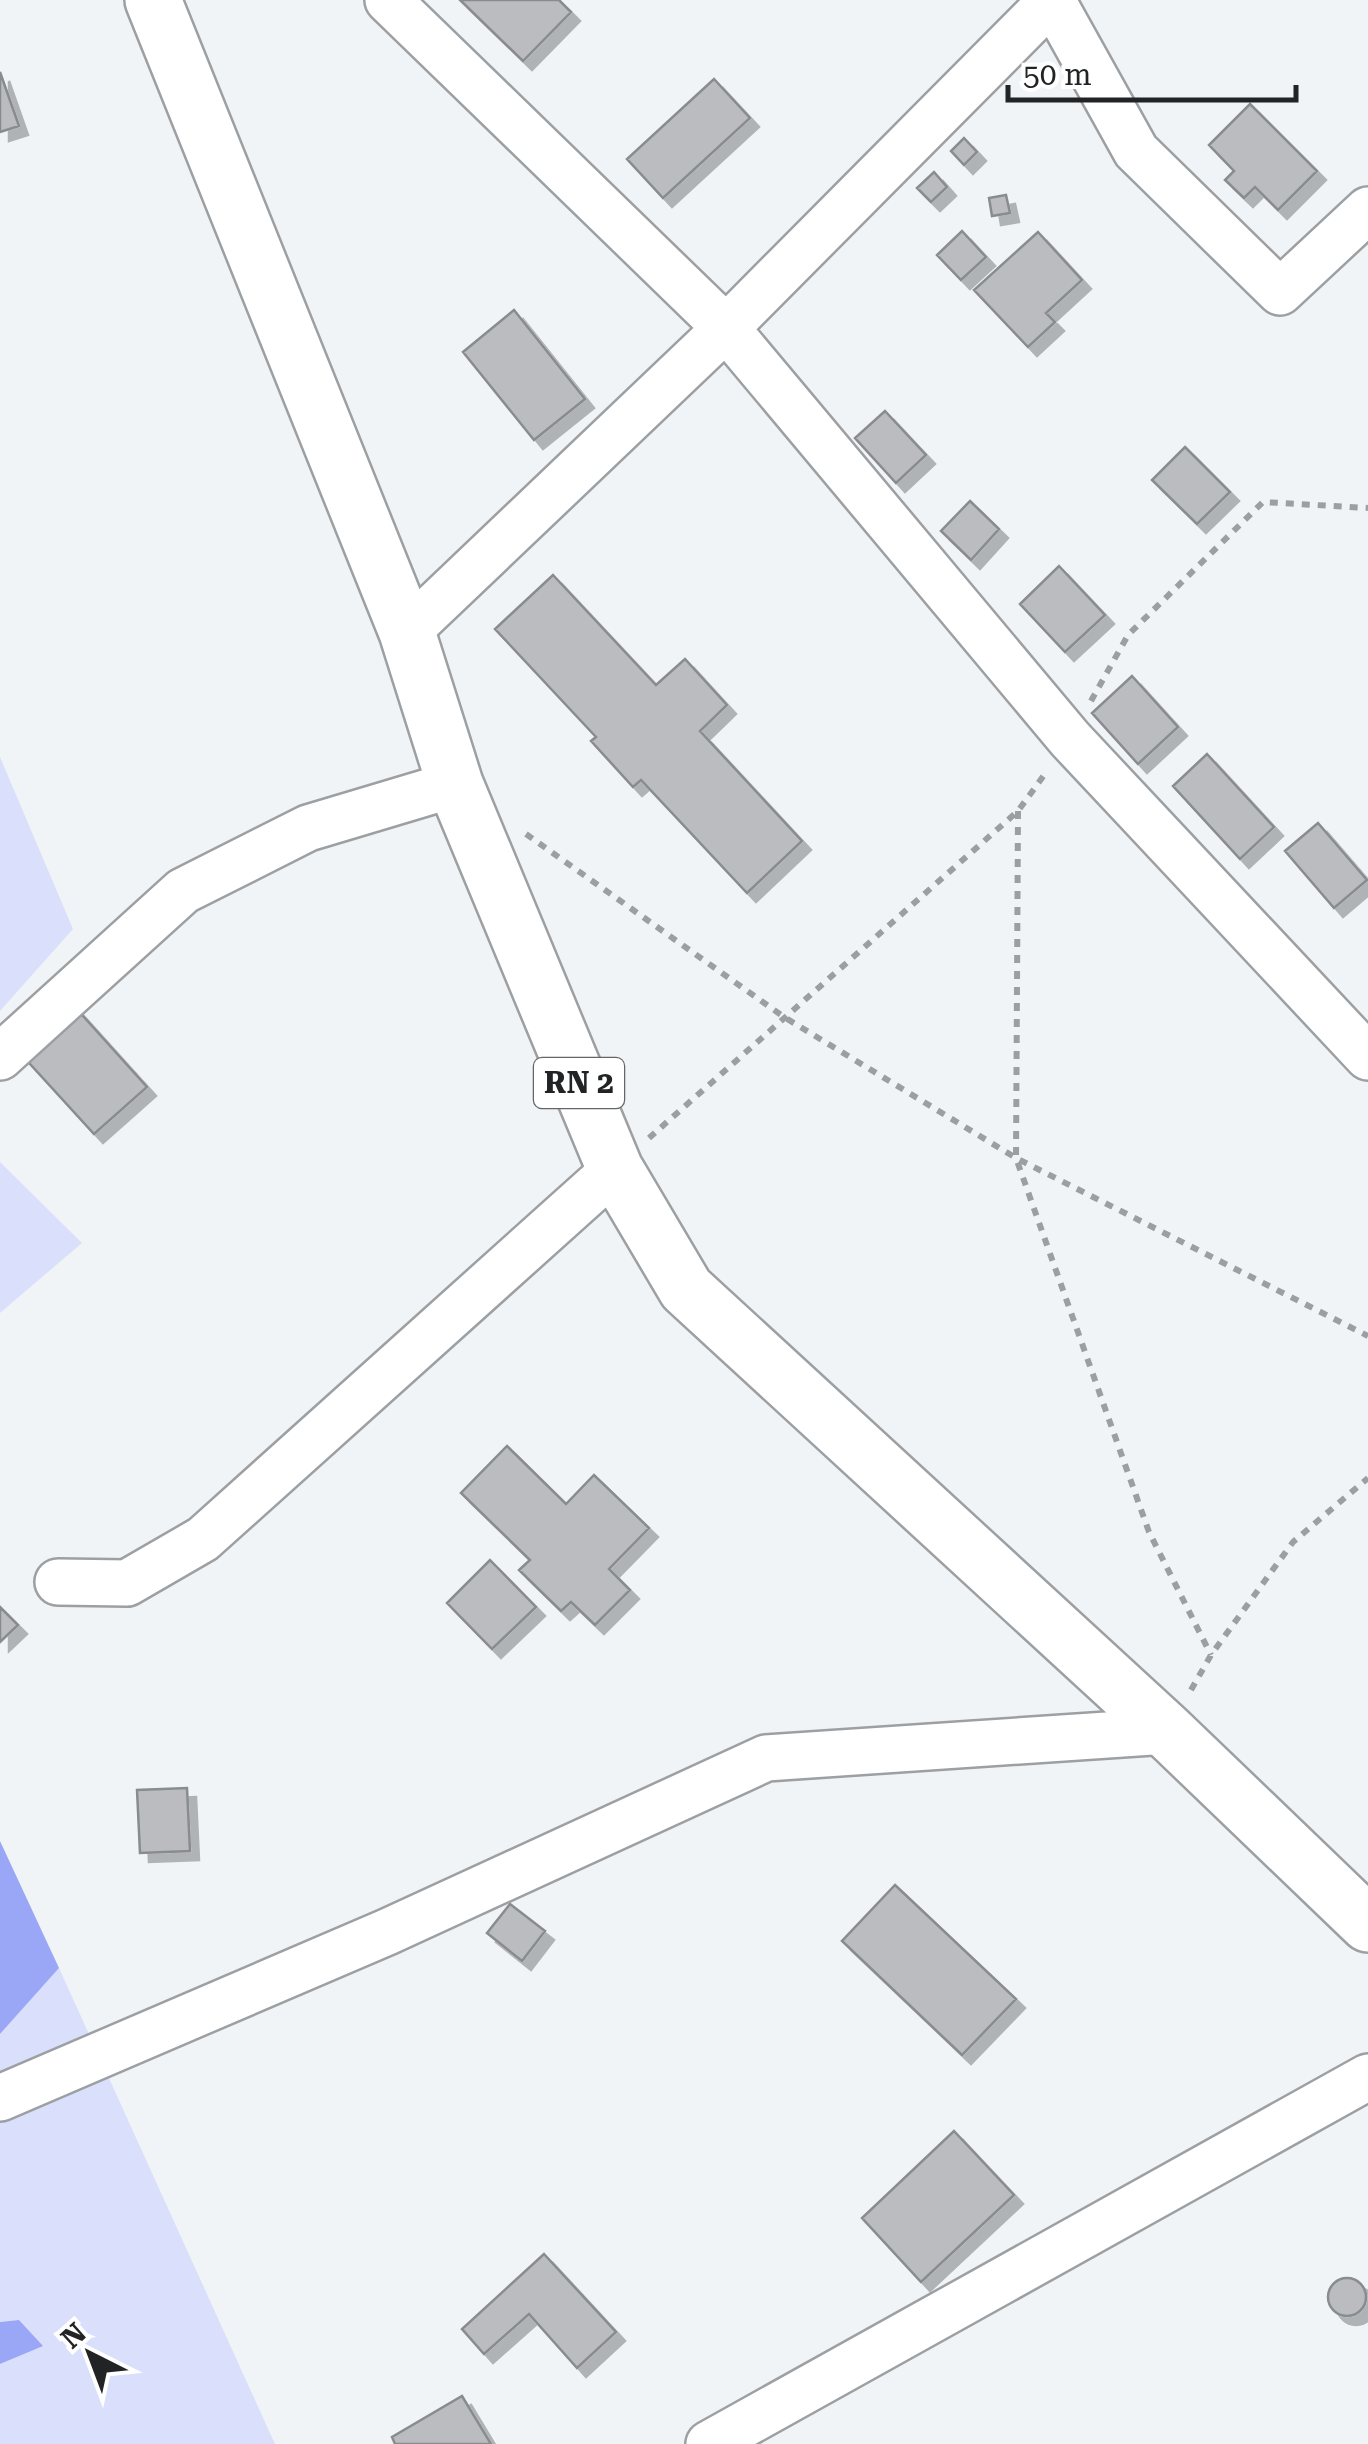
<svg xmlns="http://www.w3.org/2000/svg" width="1368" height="2444" font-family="'Roboto Serif',serif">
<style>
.green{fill:#dae0fc}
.forest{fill:#9aa6f6}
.building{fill:#babcc0;stroke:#898c8f;stroke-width:2.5;filter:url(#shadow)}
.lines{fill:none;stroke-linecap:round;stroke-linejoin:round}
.minor-casing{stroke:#9ca0a3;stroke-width:50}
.major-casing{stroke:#9ca0a3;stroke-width:60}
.path{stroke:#9b9fa1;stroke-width:6;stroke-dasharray:8 8;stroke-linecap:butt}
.minor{stroke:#fff;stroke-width:45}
.major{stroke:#fff;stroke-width:55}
.labels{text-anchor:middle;stroke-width:8;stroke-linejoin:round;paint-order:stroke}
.shield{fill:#fff;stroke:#646566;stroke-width:2.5}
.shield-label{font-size:30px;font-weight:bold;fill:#212324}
</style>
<defs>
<filter id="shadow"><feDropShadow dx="9" dy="9" stdDeviation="0" flood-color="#0004"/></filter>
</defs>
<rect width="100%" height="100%" fill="#f0f4f7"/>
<path class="green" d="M0,757l73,172 -73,82z
M0,1162l82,81 -82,70z
M59,1968l216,476h-275v-80l42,-18 -23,-26 -19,2v-288z"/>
<path class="forest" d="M0,1841l59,127 -59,66z
M19,2320l24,26 -43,18v-42z"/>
<path class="building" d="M460,0h99l12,12 -48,49z
M0,72l19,54 -19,6z
M714,79l36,39 -87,80 -36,-39z
M1250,104l67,67 -39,39 -23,-23 -11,11 -19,-18 9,-9 -25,-26z
M964,138l13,14 -13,13 -13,-14z
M934,172l13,15 -16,15 -14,-14z
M1006,195l4,18 -18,3 -3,-18z
M962,231l24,26 -25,23 -24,-25z
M1038,232l44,48 -36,33 9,9 -27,25 -54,-57z
M514,310l71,89 -51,41 -71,-88z
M885,411l41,44 -30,28 -41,-45z
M1185,447l45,45 -33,32 -45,-44z
M970,501l29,28 -28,31 -30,-29z
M1059,566l46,49 -40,37 -45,-48z
M553,575l103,110 29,-26 42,46 -27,26 102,110 -55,52 -106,-113 -8,7 -42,-46 5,-4 -101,-108z
M1132,676l46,51 -40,37 -46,-51z
M1207,754l67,73 -34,32 -67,-73z
M1318,823l49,57 -33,28 -49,-57z
M74,1006l73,81 -53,47 -73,-80z
M507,1446l59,58 28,-29 55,53 -40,41 21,21 -35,35 -24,-23 -10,9 -42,-41 11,-10 -69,-67z
M490,1560l46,47 -44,42 -45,-46z
M0,1607l18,18 -18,17z
M187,1788l3,63 -50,2 -3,-63z
M895,1885l121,114 -54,56 -120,-114z
M510,1904l35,27 -23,30 -35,-28z
M954,2131l60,64 -93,87 -59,-64z
M544,2254l72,78 -39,36 -48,-54 -45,40 -22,-25z
M1328 2297a19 19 0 1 1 38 0a19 19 0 1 1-38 0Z
M462,2396l29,48h-96l-3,-7z"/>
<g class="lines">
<defs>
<path id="minor" d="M388,0l338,328 344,411 298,318
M1052,0l84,151 144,141 88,-82
M407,632l319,-304 326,-328
M0,1057l183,-166 125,-63 147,-44
M58,1582l69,1 76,-44 412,-370
M0,2098l387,-166 379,-174 401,-27
M709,2444l659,-367"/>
<path id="major" d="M153,0l254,632 48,152 160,385 71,120 481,442 201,193"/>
</defs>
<use href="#minor" class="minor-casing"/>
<use href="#major" class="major-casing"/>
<path class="path" d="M1091,701l37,-66 135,-133 105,6
M1018,811l-2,347 133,374 62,123
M526,834l258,183 232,141 352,178
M649,1138l369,-327 29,-40
M1191,1690l20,-35 82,-113 75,-64"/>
<use href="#minor" class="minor"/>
<use href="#major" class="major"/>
</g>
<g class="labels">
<rect class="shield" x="534" y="1058" width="90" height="50" rx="8"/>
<g class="shield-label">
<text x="579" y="1093">RN 2</text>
</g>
</g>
<g transform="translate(90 2354) rotate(318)" stroke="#ffffff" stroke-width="8" paint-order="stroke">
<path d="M0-8L18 38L0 25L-18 38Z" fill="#212324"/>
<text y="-15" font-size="28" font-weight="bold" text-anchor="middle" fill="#212324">N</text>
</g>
<path d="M1008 85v15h288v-15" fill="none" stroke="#212324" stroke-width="5"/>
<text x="1023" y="85" font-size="30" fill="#212324" stroke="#ffffff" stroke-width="8" paint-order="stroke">50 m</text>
</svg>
